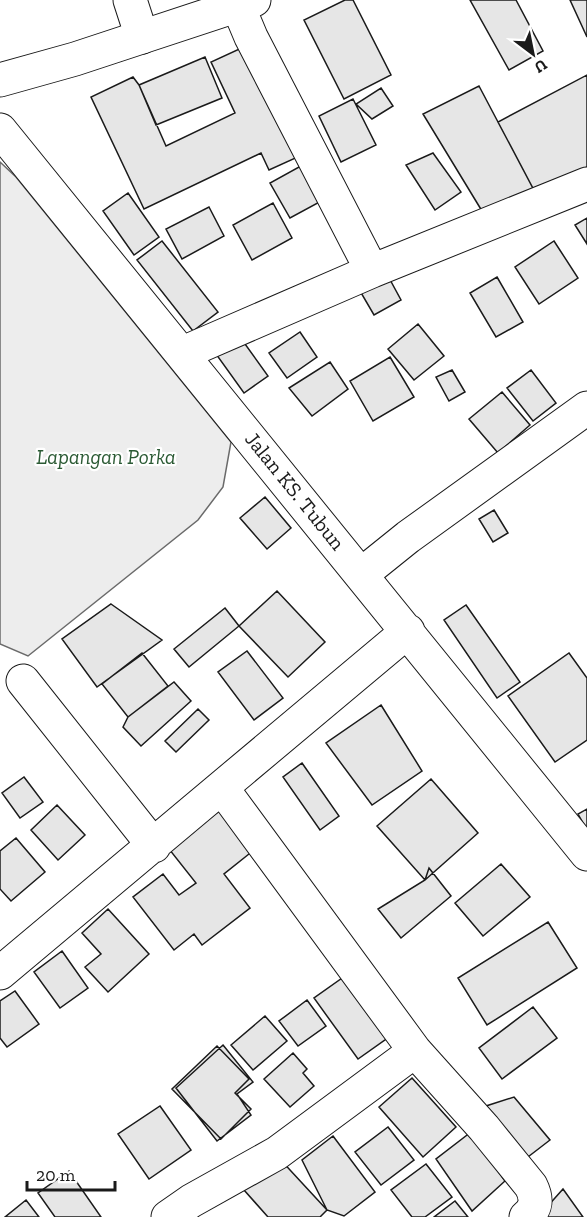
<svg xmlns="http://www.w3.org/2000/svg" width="587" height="1217" font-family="'Zilla Slab',serif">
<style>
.built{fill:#ededed;stroke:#6a6a6a;stroke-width:1.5}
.building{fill:#e6e6e6;stroke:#1a1a1a;stroke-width:1.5}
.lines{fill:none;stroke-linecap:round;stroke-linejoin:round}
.minor-casing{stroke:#1a1a1a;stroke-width:35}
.major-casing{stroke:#1a1a1a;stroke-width:35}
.minor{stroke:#fff;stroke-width:33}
.major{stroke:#fff;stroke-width:33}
.labels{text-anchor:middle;stroke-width:4.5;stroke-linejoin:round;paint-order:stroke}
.park-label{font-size:21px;font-style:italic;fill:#2b5a34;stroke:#fff}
.street-label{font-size:21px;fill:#1a1a1a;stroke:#fff}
</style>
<rect width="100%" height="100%" fill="#fff"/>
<path class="built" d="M0,162l16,15 215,265 -8,45 -25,33 -170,136 -28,-12z"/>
<path class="building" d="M345,0h8l38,75 -47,24 -40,-79z
M470,0h46l27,51 -34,19z
M570,0h17v37z
M248,45l52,111 -31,14 -8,-17 -117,56 -53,-112 42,-20 6,8 27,61 69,-33 -24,-51z
M205,57l17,41 -66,27 -17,-40z
M587,75v92l-51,27 -38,-72z
M479,86l57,108 -54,17 -59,-97z
M381,88l12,18 -21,13 -16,-15z
M353,99l23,46 -35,17 -22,-46z
M433,153l28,39 -26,18 -29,-45z
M308,162l19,36 -37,20 -20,-35z
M128,193l31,44 -25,18 -31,-44z
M273,203l19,35 -40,22 -19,-35z
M209,207l15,29 -42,23 -16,-30z
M587,218v26l-12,-19z
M162,241l56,71 -25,19 -56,-71z
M554,241l24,37 -39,26 -24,-37z
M388,276l13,24 -27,15 -14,-24z
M497,277l26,45 -27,15 -26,-44z
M418,324l26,32 -30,24 -26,-31z
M300,332l17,25 -30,21 -18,-25z
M240,337l28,39 -24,17 -28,-39z
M390,357l24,40 -41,24 -23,-40z
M330,362l18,27 -36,27 -23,-28z
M452,370l13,22 -16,9 -13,-24z
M531,370l25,33 -23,18 -26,-33z
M502,392l28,33 -32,28 -29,-34z
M265,497l26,31 -24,21 -27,-31z
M494,510l14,23 -15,9 -14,-23z
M277,591l48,51 -37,35 -49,-51z
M111,604l51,36 -65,47 -35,-48z
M466,605l54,77 -23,16 -53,-78z
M225,608l14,18 -50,41 -15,-18z
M247,651l36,47 -29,22 -36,-48z
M142,653l26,33 -40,31 -26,-33z
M569,653l18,25v62l-32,22 -47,-66z
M174,682l17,19 -50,45 -18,-19 5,-10z
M381,705l41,66 -50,34 -46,-62z
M198,709l11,11 -33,32 -11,-11z
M302,763l37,53 -19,14 -37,-53z
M24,777l19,25 -23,16 -18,-25z
M431,779l47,54 -53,47 -48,-54z
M57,805l28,30 -27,25 -27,-30z
M222,809l32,41 -30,24 26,34 -48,37 -8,-11 -20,16 -41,-53 30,-23 16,21 17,-12 -27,-34z
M587,809v21l-9,-16z
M16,838l29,34 -34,29 -11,-12v-38z
M501,864l29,33 -47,39 -28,-33z
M429,868l22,28 -50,42 -23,-29 47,-29z
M108,909l41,45 -41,38 -23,-25 16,-13 -19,-21z
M548,922l29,46 -90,57 -29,-47z
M62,951l26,37 -28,20 -26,-36z
M345,976l44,61 -31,22 -44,-61z
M15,991l24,33 -32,23 -7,-9v-37z
M307,1000l19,26 -28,20 -19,-25z
M533,1007l24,31 -55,41 -23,-31z
M265,1016l22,25 -34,29 -22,-25z
M223,1045l30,37 -16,12 14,21 -34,26 -41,-53z
M217,1046l32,33 -14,14 16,16 -30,30 -49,-50z
M293,1053l14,16 -4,4 11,13 -24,21 -26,-28z
M412,1078l44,49 -33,30 -44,-50z
M514,1097l36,43 -26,20 -38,-54z
M160,1106l31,44 -42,29 -31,-45z
M388,1127l26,33 -33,25 -26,-33z
M471,1132l34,49 -33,30 -36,-52z
M333,1136l42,56 -31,24 -17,-6 -25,-50z
M278,1157l49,53 -7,7h-52l-24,-27z
M426,1164l26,33 -27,20h-13l-21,-27z
M69,1171l32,46h-46l-17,-24z
M563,1189l20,28h-45z
M26,1200l13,17h-34z
M455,1201l13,16h-34z"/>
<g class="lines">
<defs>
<path id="minor" d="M130,0l12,37
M238,6l13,31 121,234
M0,130l587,724
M183,353l189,-82 215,-87
M362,574l46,-37 179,-129
M23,681l131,165
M222,788l193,263 69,77 47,58c6,12 6,22 -5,31
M0,973l408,-342
M168,1217l23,-16 86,-48 138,-102"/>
<path id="major" d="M0,80l75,-21 179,-59"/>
</defs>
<use href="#minor" class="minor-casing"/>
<use href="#major" class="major-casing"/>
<use href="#minor" class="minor"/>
<use href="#major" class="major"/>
</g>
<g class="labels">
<g class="park-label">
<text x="106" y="464">Lapangan Porka</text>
</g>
<g class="street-label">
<text transform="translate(295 491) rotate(51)" y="7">Jalan KS. Tubun</text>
</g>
</g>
<g transform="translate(533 54) rotate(148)" stroke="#ffffff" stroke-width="4.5" paint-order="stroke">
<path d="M0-4.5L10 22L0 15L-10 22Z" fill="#1a1a1a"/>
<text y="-9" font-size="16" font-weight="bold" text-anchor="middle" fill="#1a1a1a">U</text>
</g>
<path d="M27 1181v9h88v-9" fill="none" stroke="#1a1a1a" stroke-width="3"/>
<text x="36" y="1181" font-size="18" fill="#1a1a1a" stroke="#ffffff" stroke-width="4.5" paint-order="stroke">20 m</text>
</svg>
